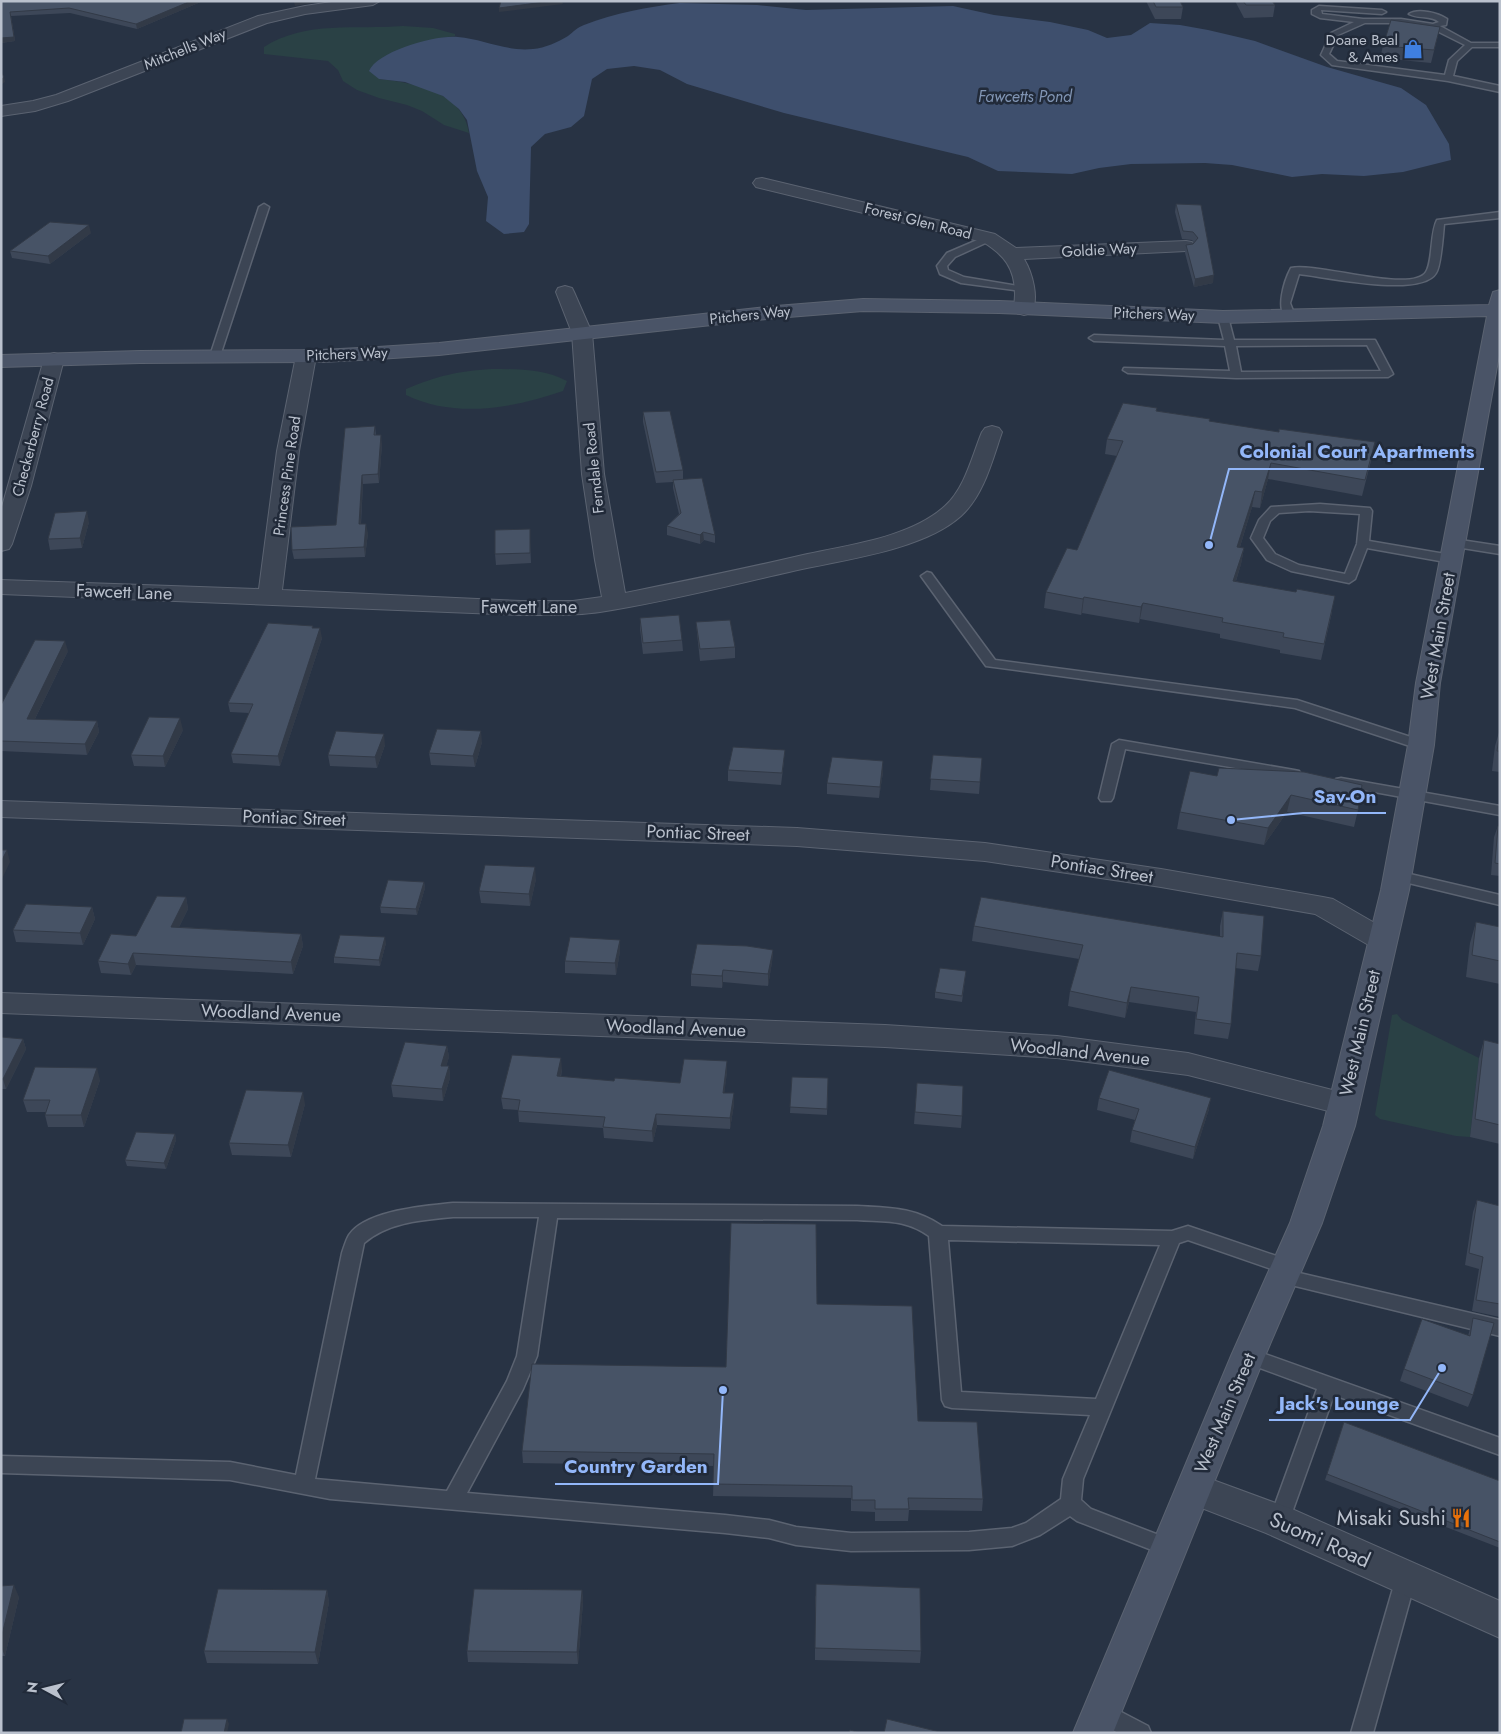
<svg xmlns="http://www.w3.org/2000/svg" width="1501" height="1734" font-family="Jost,sans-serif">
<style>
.green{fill:#2a4145}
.water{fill:#3e4f6d}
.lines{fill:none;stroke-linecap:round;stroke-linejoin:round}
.service-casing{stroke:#5b6371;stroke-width:3}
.minor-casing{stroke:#5b6371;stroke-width:2}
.secondary-casing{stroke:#5b6371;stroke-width:2}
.service{fill:#3c4554;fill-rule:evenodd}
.minor{fill:#3c4554;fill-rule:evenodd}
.secondary{fill:#4a5467;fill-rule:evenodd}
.wall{fill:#3d4758}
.shaded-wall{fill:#323a47}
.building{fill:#475366;stroke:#323a47}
.labels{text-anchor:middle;stroke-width:5;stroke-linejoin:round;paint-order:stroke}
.far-poi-label{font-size:15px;fill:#bac1cd;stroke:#212a39;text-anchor:end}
.far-street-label{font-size:15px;fill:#bac1cd;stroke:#212a39}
.far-water-label{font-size:16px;font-style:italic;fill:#8195b4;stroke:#212a39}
.street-label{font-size:18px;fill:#bac1cd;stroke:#212a39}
.near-poi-label{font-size:21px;fill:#bac1cd;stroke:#212a39;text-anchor:end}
.near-street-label{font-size:21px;fill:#bac1cd;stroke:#212a39}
.leader{fill:none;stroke:#93b7f9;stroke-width:2}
.callout-dot{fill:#93b7f9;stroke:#212a39;stroke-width:2}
.callout-label{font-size:19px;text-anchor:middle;font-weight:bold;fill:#93b7f9;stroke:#212a39;stroke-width:5;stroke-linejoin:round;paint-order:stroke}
</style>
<rect width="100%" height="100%" fill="#283344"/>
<path class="green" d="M403,26l30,2 22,6v2l-13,2 -63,41c35,4 84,12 90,54l-25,-8 -22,-14 -15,-6 -28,-7 -22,-8 -14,-9 -5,-11 -10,-9 -64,-7v-7c42,-27 92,-17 139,-21z
M491,369c26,0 53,0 76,12l-4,10c-49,17 -108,28 -157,4v-6c31,-13 52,-18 85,-20z
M1397,1014l5,6 77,38 -9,79 -14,-1 -76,-17 -5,-4 17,-100z"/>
<path class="water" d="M680,3l77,2 49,5 147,-4 41,9 56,7 38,8 19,8 24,-3 19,-12 30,2 28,5 47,11 72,26 74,21 25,17 23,39 2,16 -48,12 -39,4 -42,-2 -30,3 -60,-12 -27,-2 -74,1 -32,4 -27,6 -74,-3 -30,-14 -184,-44 -97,-29 -27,-14 -26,-4 -27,3 -15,10 -8,37 -13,11 -26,7 -14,13 -2,77 -5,8 -20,2 -18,-13 2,-24 -11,-26 -10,-51 -8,-11 -16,-13 -38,-14 -26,-3 -10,-8c8,-20 69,-37 89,-34 25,2 49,15 75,12 12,-1 25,-7 35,-13 5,-4 10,-9 16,-11 31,-12 64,-18 96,-22z"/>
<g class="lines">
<defs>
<path id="service" d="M1319,6l63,4 4,2 -4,2 -61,-4 1,4 41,5h38l32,5 6,-2c-8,-7 -21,-3 -30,-8 9,-6 29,-1 38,5l-1,6 -6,1 31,17h29v4h-28l-15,14 -4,15 47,10v6l-52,-11 -116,-16 -11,-10 10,-22 23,-11 -34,-4 -8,-4v-4zM1365,23h36l30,5 34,17 -16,15 -4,15 -108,-14 -8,-7 9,-19z
M264,204l5,3 -49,149 -5,3 -4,-1 -1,-2 49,-149z
M1500,212v6l-56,6c-1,11 -3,42 -8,49 -15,25 -110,4 -137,1l-9,29 5,13 -5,3c-17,-5 -5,-40 1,-51 26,-6 121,26 135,4 7,-11 4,-39 11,-52z
M989,235l5,3 -2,2 -37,17 -8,9 1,4 16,7 66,11v4l-69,-9 -21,-9 -3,-8 10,-13z
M1223,314l5,3 6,23h141l18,34 -5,3 -152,1 -108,-5 -5,-3 1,-2 106,3 -5,-25 -131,-5 -5,-3 5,-3 130,5 -6,-23zM1367,345l14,26 -140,1 -5,-26z
M1320,504l50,4 2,3 -3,30 82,14 6,4 -6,4 -84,-15 -12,31 -6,4 -58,-12 -24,-11 -16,-22 8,-18 12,-13zM1309,511l51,3 -3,30 -12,30 -46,-9 -24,-11 -12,-16 7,-17 9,-8z
M1454,539l46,7v8l-50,-8 -2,-3z
M927,572l4,1 64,87 302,40 129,42 2,3 -7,4 -5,-1 -121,-40 -309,-42 -65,-90z
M1119,740l175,30 5,1 2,3 -2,3 -5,1 -169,-29 -12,49 -2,3h-10l-2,-3 13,-54z
M1341,778l159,28v9l-164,-30 -2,-3 2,-3z
M1397,871l103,24v10l-108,-26 -3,-3 3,-3z
M453,1203l404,3c32,2 57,1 85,20l230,5 16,-5 106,36 3,5 -2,5 205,48v16l-217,-53 -6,-2 -3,-5 3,-5 -89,-31 -9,3 -96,236 -2,21 10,9 86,33 3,6 -3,6 -7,3 -93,-36 -7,-5 -30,19 -28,11 -43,4 -118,1 -55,-6 -27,-7 -44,-5 -395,-34 -100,-19 -229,-7v-17l229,6 66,13 46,-222c2,-6 4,-13 7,-18 17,-25 77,-29 104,-32zM453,1217h86l-22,139 -10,25 -60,110 -132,-12 49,-236c25,-21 58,-23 89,-26zM557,1218l300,2c29,2 48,-1 72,16l13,164 3,6 7,2 138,7 -27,64 -2,20 -35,24 -14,5 -43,4 -118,1 -55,-6 -27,-7 -44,-5 -258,-22 56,-104 14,-33zM948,1240l212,5 -64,154 -135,-7z
M1248,1348l252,90v17l-166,-60 -45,126 -3,6 -7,3 -7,-3 -3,-6 48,-132 -76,-28 -3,-5 3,-5z
M1406,1569l7,2 3,7 -43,155h-22l45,-155 3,-7z
M1102,1702l46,24 3,7h-33l-24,-14 -3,-7 3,-7z"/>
<path id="minor" d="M338,1h42l-7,4 -68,9 -38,9 -199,78 -33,10 -34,5v-10l32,-5 23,-6 202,-79 47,-10z
M762,178l233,56 21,14 170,-7 6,1 3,4 -3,4 -6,1 -162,8c8,13 16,40 7,54l-7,2 -7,-2c-4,-6 -2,-12 -2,-19 0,-26 -11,-39 -32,-52l-227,-55 -3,-4 3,-4z
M565,286l7,2 2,4 18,41 12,141 21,119c59,-12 119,-24 178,-38 45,-10 107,-17 142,-49 20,-18 27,-50 37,-74l3,-4 7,-2 7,2 3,4c-10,29 -18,63 -41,84 -39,35 -121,44 -172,56 -62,14 -125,30 -189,40 -26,4 -52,3 -79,3l-520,-21v-14l258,9 18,-138 19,-95 3,-4 7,-2 7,2 3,4 -17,95 -17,139 239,11h52l29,-4 -7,-37 -13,-86 -10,-141 -16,-41 2,-4z
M54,353l7,2 3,4 -33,127 -19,58 -3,5 -8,2v-41l43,-151 3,-4z
M1,801l796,27 188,15 176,26 162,28 10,2 59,34 4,7 -4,7 -10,3 -10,-3 -57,-33 -154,-27 -176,-26 -188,-15 -796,-29z
M1,993l884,32 172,11 131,17 156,40 11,3 5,8 -5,8 -11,3 -156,-40 -131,-17 -172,-11 -884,-34z
M1194,1473l98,36 208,92v37l-234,-105 -85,-33 -5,-11 5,-11z"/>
<path id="secondary" d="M1500,290v60l-60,333 -6,62 -25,145 -54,236 -33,97 -57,133 -152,377h-40l158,-377 59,-133 33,-97 58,-236 27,-145 8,-62 71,-367 -264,7 -224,-10 -136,-2 -87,7 -337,37 -61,4 -57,3 -181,1 -139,4v-12l139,-4 181,-1 57,-3 61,-4 337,-37 87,-7 136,2 224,10 266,-6 4,-13z"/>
</defs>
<use href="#service" class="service-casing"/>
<use href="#minor" class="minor-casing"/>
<use href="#secondary" class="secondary-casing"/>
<use href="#service" class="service"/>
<use href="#minor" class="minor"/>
<use href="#secondary" class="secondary"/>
</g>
<path class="wall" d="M1,1h202l-66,28 -67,-16 -59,3 4,25 -14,2z
M1146,1h34l3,6 -2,12h-26z
M1235,1h37l3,4 -2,12 -29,1z
M1437,39l-6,24 -51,-5 3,-12z
M1176,204l25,1 12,78 -19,4 -9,-34 1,-8 7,-1 1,-1 -2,-3 -10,-1 -7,-27z
M91,233l-41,31 -38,-6 -2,-7z
M1157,408v3l53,8v3l162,35 -10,39 -94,-17 -8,29 -8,-1 -12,40 4,1 -3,16 -5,17 96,31 -11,48 -41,-7v-3l-60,-12v-4l-80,-15 -1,4 -57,-10 -1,2 -37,-7 2,-16 31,-42 40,-94 -12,-2 2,-15z
M643,412l40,58v9l32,56v8l-11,-3 -4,4 -33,-9v-9l12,-12 -6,-26v-6l-17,1 -13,-61z
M375,426l1,9 6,9 -3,39 -16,1 -2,40 7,9 -3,24 -71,2 -2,-9 44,-25z
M89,522l-7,26 -32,2 -2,-11z
M530,540l1,23 -35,2 -1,-11z
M640,618l42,22 1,11 -40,3 -3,-25z
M696,622l39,25v11l-35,3 -3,-28z
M313,626v2l9,10 -42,128 -47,-3 -2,-9 18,-41 -19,-1 -2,-9z
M68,651l-33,68 62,2 2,11 -12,23 -86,-4v-46z
M1500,729v43l-8,-1 3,-25z
M183,730l-18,37 -31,-1 -3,-11z
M482,742l-7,25 -44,-2 -2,-12z
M385,745l-8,23 -47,-2 -2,-11z
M933,755l49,3 -3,36 -49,-4z
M784,761l-3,24 -53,-4v-11z
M883,772l-4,26 -52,-4v-11z
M1217,776l141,34 -4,17 -67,-15 -23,33 -87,-16 3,-17z
M1498,826h2v50l-9,-1 3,-38z
M536,879l-6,27 -49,-3 -2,-12z
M424,882l1,6 -8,27 -36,-2 -1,-6z
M186,897l2,12 -9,18 122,7 2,12 -10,28 -157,-9 -5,10 -30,-2 -3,-12 38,-25z
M92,907l3,12 -12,26 -67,-3 -3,-12z
M1223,911l38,45 -3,15 -23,-3 -4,56 -3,15 -34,-5 2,-22 -67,-10 -4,16 -57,-12 2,-15 9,-32 -107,-18 2,-15 246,10v-10z
M1476,922l24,5v57l-34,-7 4,-34z
M386,943l-6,23 -46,-3v-6z
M773,950l-1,12 -4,24 -45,-4 -1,6 -31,-2v-12z
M620,951l-4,24 -51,-2v-12z
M966,971l-4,31 -27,-4v-6z
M1,1037l22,2 3,10 -20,40h-5z
M1484,1040l16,4v100l-30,-7 9,-79z
M447,1046l2,11 -3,9h3l1,12 -7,23 -50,-4 -2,-12z
M562,1069l-1,8 53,4 66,2 47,-11 -3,21 10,11 -4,25 -73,-4 -4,17 -49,-4 -1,-10 -84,-6 -1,-12 -15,-1 -2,-11z
M792,1077l36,1 -1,37 -37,-2z
M100,1080l-16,47h-36l-3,-12 1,-3h-19l-4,-12z
M917,1083l45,33 -1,12 -47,-4z
M1099,1098l110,11 -16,50 -63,-17 2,-12 3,-10 -38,-10z
M305,1104l-14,53 -59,-2 -3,-12z
M175,1134l1,6 -10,29 -39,-3 -2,-6z
M1477,1200l23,6v111l-28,-6 7,-42 -14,-4 8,-53z
M817,1304l166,195 -1,12 -73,-1 -1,11h-33v-9l-24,-1v-13l-138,-2 1,-30 -191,-3 -1,-12 204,-84z
M1473,1318v77l-5,12 -68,-26 4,-12 64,-33z
M1344,1422l156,59v67l-175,-68z
M1,1586l18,11 -14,59h-4z
M327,1590l2,12 -11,62 -111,-1 -3,-12z
M582,1590l1,12 -5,62 -110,-2 -1,-11z
M815,1596l106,55 -1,12 -105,-3z"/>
<path class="shaded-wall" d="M191,1h12l-66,28 -1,-5z
M300,1h27l-32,5 -1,-4z
M552,1h10l1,3 -64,8v-4z
M787,1h24l-24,2z
M11,16l4,25 -14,2v-5z
M4,77l1,5 -4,3v-5z
M89,225l2,8 -41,31 -2,-8z
M1214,275l-1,8 -19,4 1,-8z
M381,435l1,9 -3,39 -1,-9z
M1271,463l-3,16 -8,29 2,-16z
M362,475l1,9 -3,50 -1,-10z
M1255,491l-3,16 -17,56 2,-16z
M87,511l2,11 -7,26 -2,-10z
M366,524l2,9 -3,24 -1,-10z
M703,532l1,8 -4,4v-9z
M1244,548l-3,16 -10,33 2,-16z
M1084,597l-2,16 -1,2 2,-16z
M1143,603l-3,16 -1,4 2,-16z
M320,628l2,10 -42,128 -2,-10z
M65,641l3,10 -38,78 -3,-10z
M180,718l3,12 -18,37 -2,-11z
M97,721l2,11 -12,23 -2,-11z
M481,731l1,11 -7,25 -2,-11z
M384,734l1,11 -8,23 -2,-11z
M883,761v11l-4,26 1,-11z
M1291,795l-4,17 -23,33 4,-17z
M7,850l3,12 -9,19v-19z
M535,867l1,12 -6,27 -1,-12z
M424,882l1,6 -8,27 -1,-6z
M186,897l2,12 -15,30 -2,-12z
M92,907l3,12 -12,26 -3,-12z
M301,934l2,12 -10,28 -2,-12z
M385,937l1,6 -6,23 -1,-6z
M620,940v11l-4,24 -1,-12z
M773,950l-1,12 -4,24v-12z
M133,953l3,12 -5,10 -3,-11z
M723,970v12l-1,6v-12z
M1131,987l-2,15 -4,16 2,-15z
M23,1039l3,10 -20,40 -3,-10z
M447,1046l2,11 -6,21 -2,-12z
M561,1058l1,11 -4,18 -1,-11z
M727,1061v11l-4,32v-11z
M449,1066l1,12 -7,23 -1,-12z
M97,1068l3,12 -16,47 -3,-12z
M303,1092l2,12 -14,53 -3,-12z
M734,1093v11l-4,25v-11z
M1211,1098l-2,11 -16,50 2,-12z
M656,1114l1,11 -4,17 -1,-11z
M175,1134l1,6 -10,29 -2,-6z
M14,1585l5,12 -14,59 -4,-9v-8z
M327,1590l2,12 -11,62 -3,-12z
M582,1590l1,12 -5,62 -1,-12z
M227,1719l2,5 -2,9h-3z"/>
<path class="building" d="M1,1h190l-55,23 -67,-16 -59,4 4,25 -13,1z
M501,1h51l-53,7z
M1153,1h27l3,6h-27z
M1243,1h29l3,4h-29z
M1391,20l49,7 -6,23 -51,-4z
M1,72l3,5 -3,3z
M1176,204l25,1 13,70 -19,4 -9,-34 7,-1 5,-6 -5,-6 -10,-1z
M50,222l39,3 -41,31 -38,-5z
M1123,403l34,5 -1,3 54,8 -1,2 70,11v-3l96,13 -10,38 -94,-17 -9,29 -7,-1 -18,56 7,1 -11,33 63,11 1,-3 38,7 -11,48 -41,-7 1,-4 -62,-11 1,-4 -80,-15 -2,4 -57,-10 -1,2 -37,-7 21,-44 10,2 46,-109 -16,-2z
M670,411l13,59 -27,2 -13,-60z
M375,426l-1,9h7l-3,39 -16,1 -3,49h7l-2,23 -72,3 -1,-23 45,-2 9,-97z
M702,478l13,57 -12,-3 -3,3 -33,-9 14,-13 -8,-33z
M87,511l-7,27 -32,1 7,-26z
M530,529v24l-35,1v-24z
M679,615l3,25 -39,3 -3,-25z
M730,620l5,27 -35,2 -4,-27z
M268,623l45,3 -1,2h8l-42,128 -47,-2 22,-50 -25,-1z
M35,640l30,1 -38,78 70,2 -12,23 -84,-3v-36z
M149,717l31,1 -17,38 -32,-1z
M437,729l44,2 -8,25 -44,-3z
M336,731l48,3 -9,23 -47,-2z
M1500,732v19h-3z
M733,747l52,3 -3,23 -54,-3z
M933,755l49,3 -2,24 -50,-3z
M832,757l51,4 -3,26 -53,-4z
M1219,768l85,4 58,13 -4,25 -67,-15 -23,33 -88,-16 10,-41 27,5z
M1498,826h2v38l-5,-1z
M1,850h6l-6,12z
M485,865l50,2 -6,27 -50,-3z
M388,880l36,2 -8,27 -36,-2z
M157,896l29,1 -15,30 130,7 -10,28 -158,-9 -5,11 -30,-3 13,-27 25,2z
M981,897l242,40v-26l41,5 -3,40 -24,-3 -6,71 -35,-5 3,-22 -68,-10 -4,16 -57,-12 13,-46 -109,-19z
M26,904l66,3 -12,26 -67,-3z
M1476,922l24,5v34l-28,-6z
M340,935l45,2 -6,23 -45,-3z
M570,937l50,3 -5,23 -50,-2z
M697,944l50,2 26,4 -5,24 -45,-4 -1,6 -31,-2z
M940,968l26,3 -4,25 -27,-4z
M1,1037l22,2 -20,40h-2z
M1484,1040l16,4v81l-25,-6z
M405,1042l42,4 -6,20h8l-7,23 -51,-4z
M512,1055l49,3 -4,18 57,5 1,-3 65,5 4,-24 43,2 -4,32h11l-4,25 -74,-4 -4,17 -49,-4 2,-10 -87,-6 2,-11 -19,-2z
M35,1067l62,1 -16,47h-36l5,-15h-27z
M1109,1070l102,28 -16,49 -63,-17 7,-21 -40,-11z
M792,1077l36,1 -1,31 -37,-2z
M917,1083l46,3 -1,30 -47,-4z
M246,1090l57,2 -15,53 -59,-2z
M136,1132l39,2 -11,29 -39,-3z
M1477,1200l23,6v98l-24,-4 7,-43 -14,-4z
M731,1223l85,1 1,80 95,2 6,115 59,1 6,77 -75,-1 1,11h-34v-9h-23v-14l-139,-2 1,-30 -192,-3 10,-87 194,3z
M1473,1318l21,5 -21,72 -69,-26 18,-50 48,17z
M1344,1422l156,59v61l-173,-68z
M816,1584l104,4 1,63 -106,-3z
M14,1585l-13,54v-53z
M218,1589l109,1 -12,62 -111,-1z
M474,1589l108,1 -5,62 -110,-1z
M184,1719h43l-3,14h-43z
M887,1719l57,14h-60z
M850,1730l10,3h-11z"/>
<defs>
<symbol id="shop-bare" viewBox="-9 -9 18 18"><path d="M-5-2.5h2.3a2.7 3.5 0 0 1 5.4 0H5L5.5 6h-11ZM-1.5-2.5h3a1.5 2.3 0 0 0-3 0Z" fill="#3f7fe0" stroke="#212a39" stroke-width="2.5" paint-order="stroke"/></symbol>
<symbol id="restaurant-bare" viewBox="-9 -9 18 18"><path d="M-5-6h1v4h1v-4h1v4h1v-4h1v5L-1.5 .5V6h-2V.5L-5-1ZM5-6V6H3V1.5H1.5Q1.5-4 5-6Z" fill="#e8710a" stroke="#212a39" stroke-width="2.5" paint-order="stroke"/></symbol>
</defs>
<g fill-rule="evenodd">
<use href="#shop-bare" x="1399" y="35" width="28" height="28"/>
<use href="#restaurant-bare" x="1447" y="1504" width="28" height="28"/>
</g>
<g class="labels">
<g class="far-poi-label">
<text x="1398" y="45">Doane Beal<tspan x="1398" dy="17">&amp; Ames</tspan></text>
</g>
<g class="far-street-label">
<text transform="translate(185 49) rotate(-22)" y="5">Mitchells Way</text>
<text transform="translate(918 221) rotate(14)" y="5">Forest Glen Road</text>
<text transform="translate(1099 250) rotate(-3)" y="5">Goldie Way</text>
<text transform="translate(1154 314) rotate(2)" y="5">Pitchers Way</text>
<text transform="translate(750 315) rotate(-6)" y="5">Pitchers Way</text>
<text transform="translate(347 354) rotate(-2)" y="5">Pitchers Way</text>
<text transform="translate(33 437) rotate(-75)" y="5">Checkerberry Road</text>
<text transform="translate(594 468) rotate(-96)" y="5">Ferndale Road</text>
<text transform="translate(287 476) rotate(-82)" y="5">Princess Pine Road</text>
</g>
<g class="far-water-label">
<text x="1025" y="102">Fawcetts Pond</text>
</g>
<g class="street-label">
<text transform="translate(124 592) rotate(2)" y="6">Fawcett Lane</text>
<text x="529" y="613">Fawcett Lane</text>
<text transform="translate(1438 636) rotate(-80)" y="6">West Main Street</text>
<text transform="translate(294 818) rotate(2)" y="6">Pontiac Street</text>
<text transform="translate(698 833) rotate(2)" y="6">Pontiac Street</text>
<text transform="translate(1102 869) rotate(9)" y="6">Pontiac Street</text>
<text transform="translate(271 1013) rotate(2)" y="6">Woodland Avenue</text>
<text transform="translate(676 1028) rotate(2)" y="6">Woodland Avenue</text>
<text transform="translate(1360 1033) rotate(-77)" y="6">West Main Street</text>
<text transform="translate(1080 1052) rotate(6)" y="6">Woodland Avenue</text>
<text transform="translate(1225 1413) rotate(-67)" y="6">West Main Street</text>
</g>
<g class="near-poi-label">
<text x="1446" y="1525">Misaki Sushi</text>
</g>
<g class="near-street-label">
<text transform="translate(1320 1540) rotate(24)" y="7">Suomi Road</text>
</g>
</g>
<path class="leader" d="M1209 545L1229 469H1484M1231 820L1303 813H1386M1442 1368L1410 1420H1269M723 1390L718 1484H555"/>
<g class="callout-dot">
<circle cx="1209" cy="545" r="5"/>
<circle cx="1231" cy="820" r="5"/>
<circle cx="1442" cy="1368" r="5"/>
<circle cx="723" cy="1390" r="5"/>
</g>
<g class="callout-label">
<text x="1357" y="458">Colonial Court Apartments</text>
<text x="1345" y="803">Sav-On</text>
<text x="1339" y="1410">Jack's Lounge</text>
<text x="636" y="1473">Country Garden</text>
</g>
<rect width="1501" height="1734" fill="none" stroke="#bac1cd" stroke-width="5"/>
<g transform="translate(45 1689) rotate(277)" stroke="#212a39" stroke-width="4" paint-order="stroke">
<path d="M0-4L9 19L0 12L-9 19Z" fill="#bac1cd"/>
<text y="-8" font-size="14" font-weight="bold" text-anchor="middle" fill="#bac1cd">N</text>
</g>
</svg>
